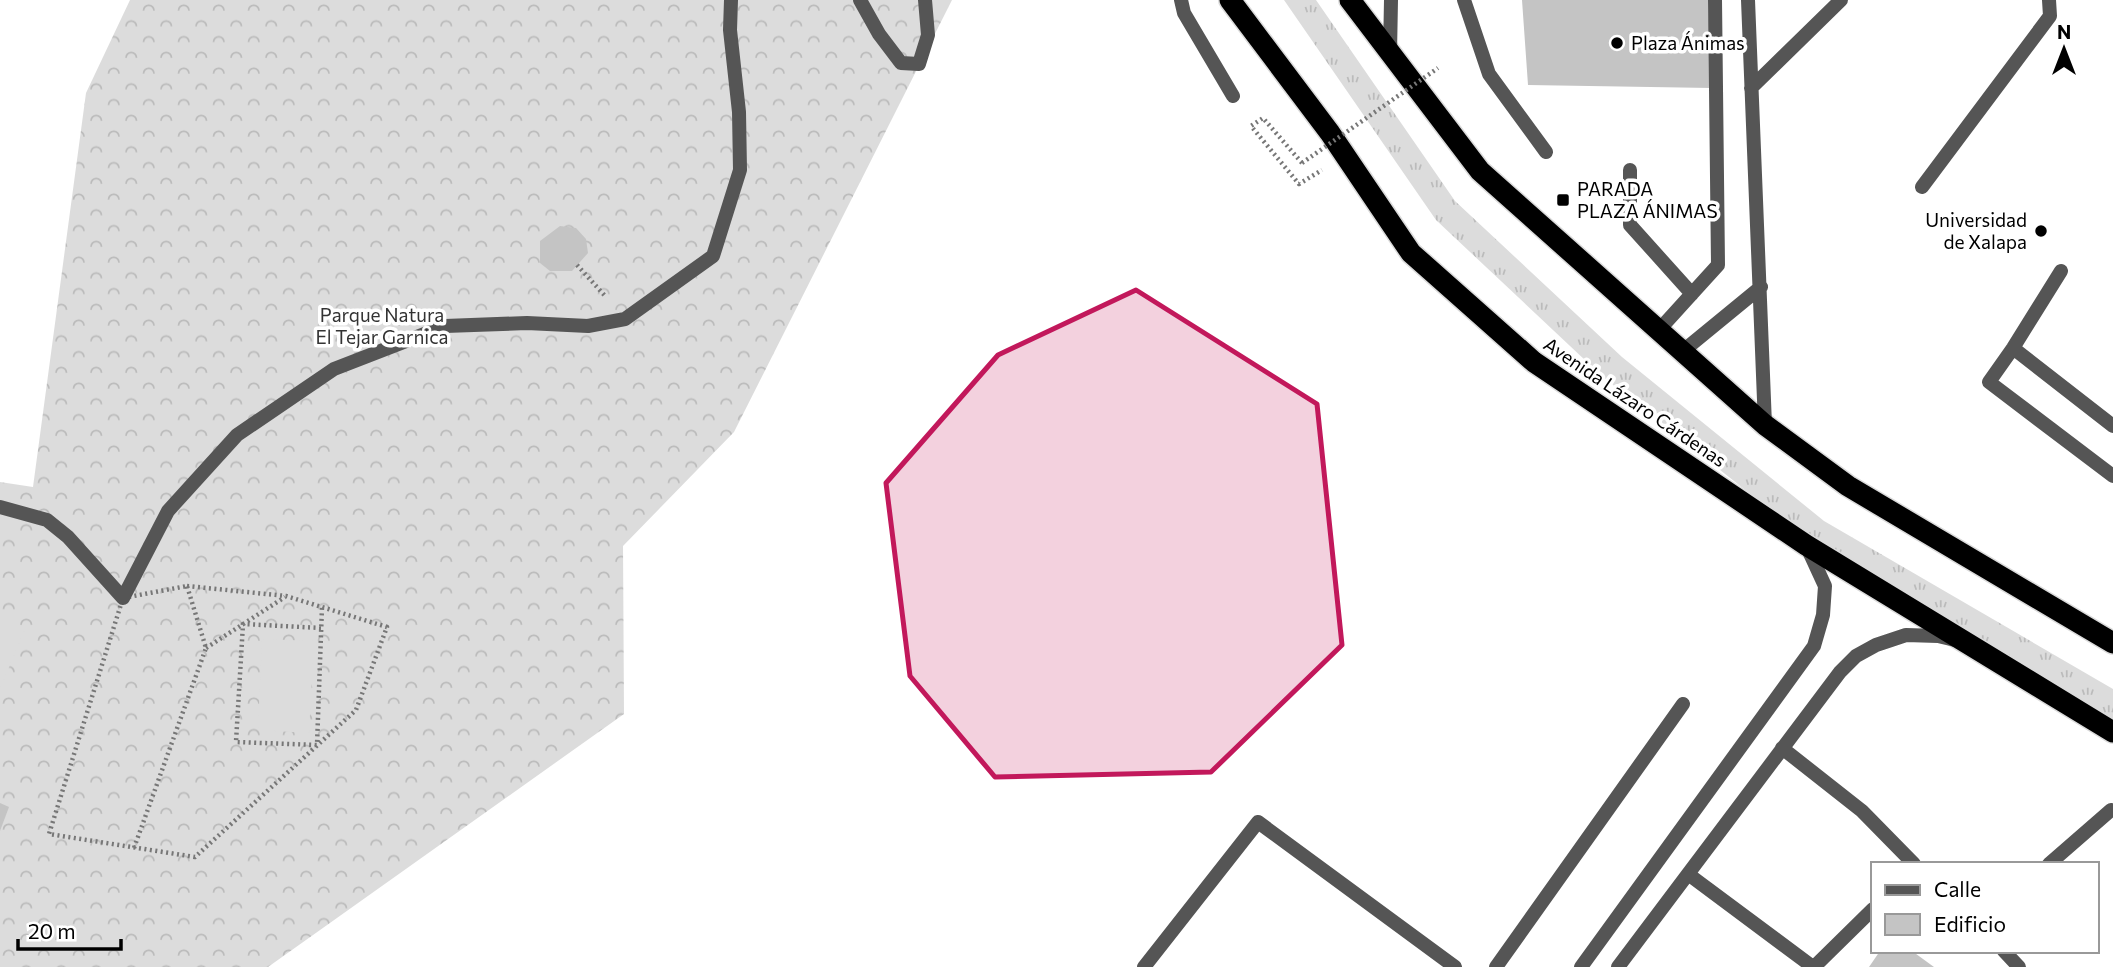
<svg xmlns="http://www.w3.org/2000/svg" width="2113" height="967" font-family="Commissioner,sans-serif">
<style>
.grass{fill:url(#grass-tufts)}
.forest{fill:url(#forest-crowns)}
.garden{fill:#dcdcdc}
.building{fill:#c4c4c4}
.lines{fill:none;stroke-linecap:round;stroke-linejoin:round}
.highway-casing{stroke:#dbdbdb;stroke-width:24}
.path{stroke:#777;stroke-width:4.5;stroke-dasharray:2 3.5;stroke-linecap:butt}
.lane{stroke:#555;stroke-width:14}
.street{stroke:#555;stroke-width:14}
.highway{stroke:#000;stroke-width:21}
.path-bridge{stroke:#777;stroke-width:4.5;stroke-dasharray:2 3.5;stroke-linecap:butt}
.marked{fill:#c2185b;fill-opacity:0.2;stroke:#c2185b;stroke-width:5;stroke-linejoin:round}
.poi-dot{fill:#000;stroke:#fff;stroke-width:2.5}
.labels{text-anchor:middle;stroke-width:7;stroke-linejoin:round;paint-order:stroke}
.poi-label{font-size:19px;fill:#000;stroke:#fff;text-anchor:start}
.park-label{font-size:19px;fill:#333;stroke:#fff}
.street-label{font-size:19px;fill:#000;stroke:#fff}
</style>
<defs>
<pattern id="grass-tufts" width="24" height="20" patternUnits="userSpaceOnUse" patternTransform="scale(1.75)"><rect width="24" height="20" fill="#dcdcdc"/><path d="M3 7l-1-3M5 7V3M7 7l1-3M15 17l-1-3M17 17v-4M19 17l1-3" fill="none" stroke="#bbb"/></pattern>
<pattern id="forest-crowns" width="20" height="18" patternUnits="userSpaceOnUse" patternTransform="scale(1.75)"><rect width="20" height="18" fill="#dcdcdc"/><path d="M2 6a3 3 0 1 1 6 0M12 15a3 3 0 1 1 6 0" fill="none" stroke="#bbb"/></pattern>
</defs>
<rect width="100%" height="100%" fill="#fff"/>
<path class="grass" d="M1284,0h32l139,201 167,156 202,164 289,168v32l-306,-182 -204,-162 -167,-157z"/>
<path class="forest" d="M130,0h822l-218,432 -111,114 1,168 -356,253h-268v-485l33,5 53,-394z"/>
<path class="garden" d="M0,619l25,10 -25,60z
M262,639l52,2 -5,92 -51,-3z"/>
<path class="building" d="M1522,0h186l4,88 -184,-3z
M560,226l16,2 10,11 2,14 -16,18h-22l-10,-8v-22z
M0,803l9,4 -9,24z
M1880,951h32l22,16h-65z"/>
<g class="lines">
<defs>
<path id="highway" d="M1230,0l100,133 81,120 123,109 272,183 307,187
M1350,0l130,171 285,254 83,61 265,157"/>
</defs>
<use href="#highway" class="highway-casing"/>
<path class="path" d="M1302,163l-39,-45 -12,8 48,58 23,-14
M577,265l29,32
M187,586l99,10 101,31 -31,83 -161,147 -146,-23 74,-236z
M321,628l-78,-4 -7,118 81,3 5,-138
M206,648l79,-51
M134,848l72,-200 -19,-62"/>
<path class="lane" d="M1181,0l3,13 49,83
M1464,0l25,74 57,78
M1748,0l17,425
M1390,53l1,-53
M1751,88l90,-88
M1630,170v55l62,69
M1922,187l128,-171 -1,-16
M2061,271l-48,77 -24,34 124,94
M1659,330l59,-65 -3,-265
M2013,348l100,78
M1683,351l78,-64
M1782,748l80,63 52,53
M2049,864l62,-54
M1688,874l125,93
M2004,951l15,16
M1144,967l114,-145 197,145
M1496,967l187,-263
M1581,967l233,-321 9,-31 2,-29 -18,-39
M1618,967l222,-295 16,-16 20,-11 30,-10 32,1 17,4
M1814,967l59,-58"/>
<path class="street" d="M860,0l19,34 22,29 18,1 9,-29 -3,-35
M0,507l47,13 21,17 55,61 45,-87 69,-76 97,-66 111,-43 82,-3 61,3 37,-7 88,-63 27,-86 -1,-58 -9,-82 1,-30"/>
<use href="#highway" class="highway"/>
<path class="path-bridge" d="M1302,163l136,-95"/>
</g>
<path class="marked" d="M1136,290l181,114 25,241 -131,127 -216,5 -85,-101 -24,-193 112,-128z"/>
<g class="poi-dot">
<circle cx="1617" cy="43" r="7"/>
<rect x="1556" y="193" width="14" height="14" rx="3.5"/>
<circle cx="2041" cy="231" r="7"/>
</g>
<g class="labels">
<g class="poi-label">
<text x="1631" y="50">Plaza Ánimas</text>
<text x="1577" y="196">PARADA<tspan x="1577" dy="22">PLAZA ÁNIMAS</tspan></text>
<text x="2027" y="227" text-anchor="end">Universidad<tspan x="2027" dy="22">de Xalapa</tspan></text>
</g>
<g class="park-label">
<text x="382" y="322">Parque Natura<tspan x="382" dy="22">El Tejar Garnica</tspan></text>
</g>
<g class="street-label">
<text transform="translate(1635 402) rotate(34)" y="7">Avenida Lázaro Cárdenas</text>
</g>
</g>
<rect x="1871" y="862" width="228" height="91" fill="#ffffff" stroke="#999999" stroke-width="2"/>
<rect x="1885" y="885" width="35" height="10" fill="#555555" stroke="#999999" stroke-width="2"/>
<text x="1934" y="897" font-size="21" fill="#000000">Calle</text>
<rect x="1885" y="914" width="35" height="21" fill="#c4c4c4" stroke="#999999" stroke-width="2"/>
<text x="1934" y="932" font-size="21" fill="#000000">Edificio</text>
<g transform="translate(2064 49)" stroke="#ffffff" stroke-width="5" paint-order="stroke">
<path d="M0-5L12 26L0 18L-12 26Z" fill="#000000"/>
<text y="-10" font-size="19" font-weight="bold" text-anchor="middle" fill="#000000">N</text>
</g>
<path d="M18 939v10h103v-10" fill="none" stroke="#000000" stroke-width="3.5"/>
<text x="28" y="939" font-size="21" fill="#000000" stroke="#ffffff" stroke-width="5" paint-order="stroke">20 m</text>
</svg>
